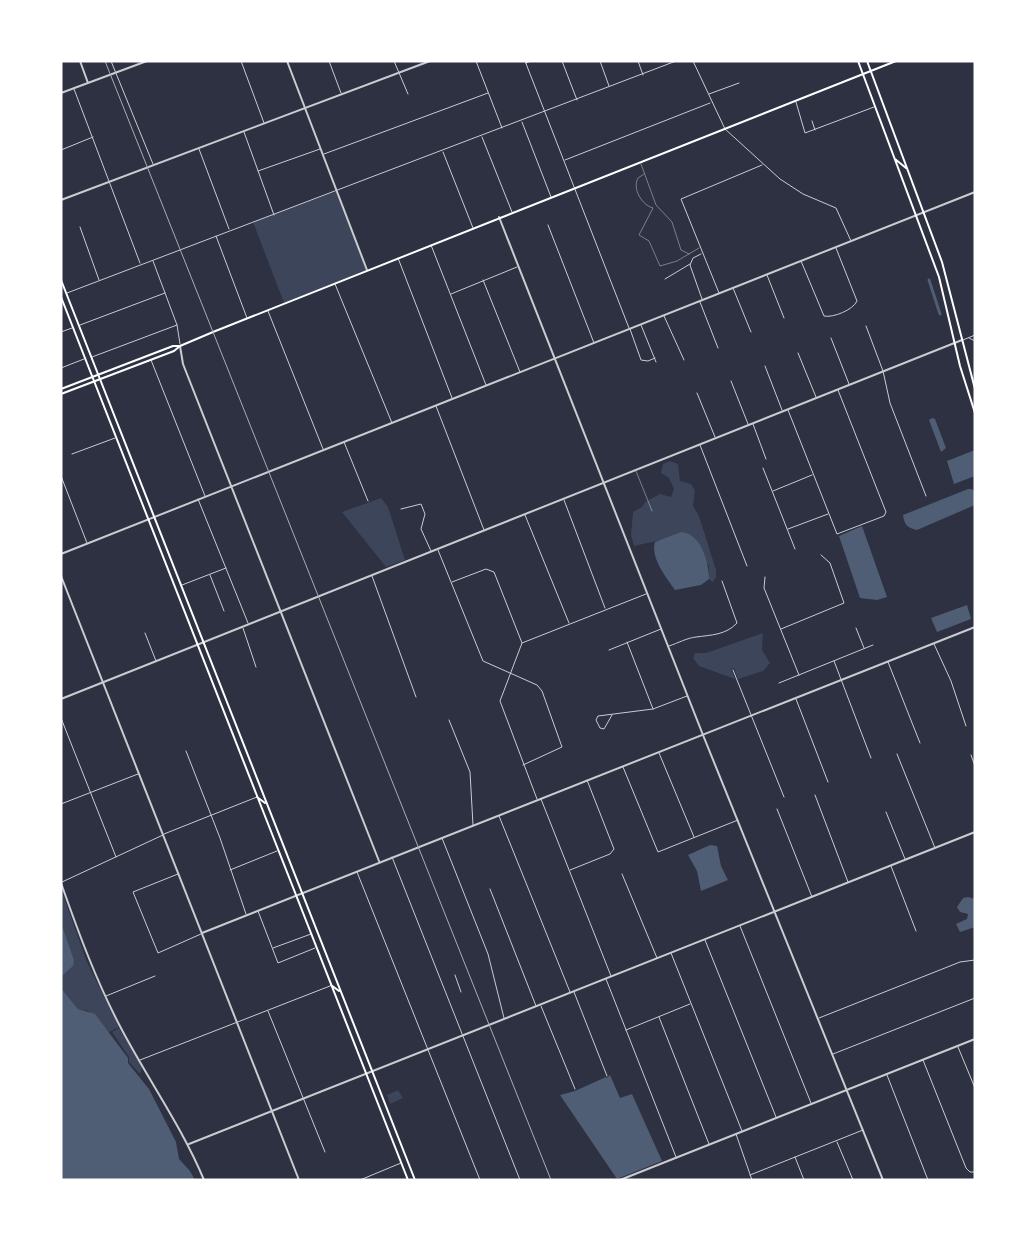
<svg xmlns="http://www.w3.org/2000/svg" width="1036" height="1241" font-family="'Fira Sans Condensed',sans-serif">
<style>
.green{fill:#3c4559}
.water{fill:#4f5d75}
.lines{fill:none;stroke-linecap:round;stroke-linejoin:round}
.canal{stroke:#4f5d75;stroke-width:3}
.service{stroke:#caccd0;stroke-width:0.5}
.minor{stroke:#caccd0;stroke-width:1}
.tertiary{stroke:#caccd0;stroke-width:2}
.secondary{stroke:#fff;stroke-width:2}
.primary{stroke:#fff;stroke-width:2}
.rail{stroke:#abadb3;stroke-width:1}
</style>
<rect width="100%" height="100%" fill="#2d3142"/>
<path class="green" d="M337,191l30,79 -83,33 -31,-81z
M670,461l8,3 2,17 11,3 4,6 -2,16 6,10 17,54v7l-3,5 -5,-3 1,-13 -28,-34 -16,7 -31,7 -3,-11 2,-23 9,-5 3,-5 15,-8 11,3 3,-8 -5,-11 -8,-5 2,-9z
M381,498l7,9 17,53 -19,7 -44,-55z
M763,633l-1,17 8,13 -7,8 -25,8 -4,-11 -3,1 4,10 -36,-13 -6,-8 2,-5h11z
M61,889l26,73 32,65 -10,5 -21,-21 -10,-2 -17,-21v-11l11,-11 2,-6 -13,-38z
M119,1028l23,40 -2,6 -11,-12v-5l-17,-25z
M398,1090l5,8 -13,6 -3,-9z"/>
<path class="water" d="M932,418l3,1 11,29 -5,4 -12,-32z
M975,450v26l-21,8 -7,-23z
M968,489h4l3,3v13l-58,25c-9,-2 -13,-5 -14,-15z
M862,526l25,71 -10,3 -17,-2 -21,-62z
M681,532c20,1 28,30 28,47l-8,6 -26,5c-8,-12 -25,-32 -20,-48z
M967,605l4,14 -34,13 -6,-14z
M710,845l7,1 4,20 7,14 -27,11 -4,-20 -9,-16z
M968,897l7,2v28l-15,5 -4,-8 11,-5 1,-5 -8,-2 -3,-5 6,-9z
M61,922l13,38 -1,6 -12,11z
M61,988l17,21 17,5 33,44v5l21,26 27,53 3,17 11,12 5,9h-134z
M610,1075l10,23 12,-4 30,67 -45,18 -57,-84 15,-4 31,-14 1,1z"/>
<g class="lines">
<path class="canal" d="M929,280l11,34"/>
<path class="service" d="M641,164l15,41 16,17 9,28 8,4
M644,174l-6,4c-6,11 4,27 15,30l-14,27 10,6 11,25 17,-5 22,-13
M636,471l16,40"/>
<path class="minor" d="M111,61l42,103
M241,61l23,62
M329,61l12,32
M394,61l14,33
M476,61l26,67
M525,61l104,267
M562,61l15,39
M600,61l9,25
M638,61l5,14
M693,61l32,68 55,50 23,15 33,14 15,33
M526,63l5,-2
M74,89l66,174
M709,94l30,-11
M796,102l9,31 69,-26
M812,121l3,9
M522,122l29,75
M244,132l30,83
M482,137l30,75
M199,149l30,80
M61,150l32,-13
M443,152l30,76
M324,154l164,-61
M565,160l145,-57
M258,171l62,-22
M548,225l46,118
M80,227l19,53
M216,236l31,82
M431,245l55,140
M701,254l-8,4 -3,7 12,34
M398,258l54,140
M153,261l24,64 3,19
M801,261l23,55c9,2 29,-6 33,-15l-21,-53
M767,275l17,43
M665,279l25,-15
M483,280l37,92
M335,284l57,139
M733,288l18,44
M67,293l609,-232
M719,293l-38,-94 81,-34
M451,294l66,-27
M700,302l18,46
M268,311l55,138
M664,316l20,44
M80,325l85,-32
M641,325l15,37
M866,326l17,45 7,32 36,93
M630,329l11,31 7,1 7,-3
M61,332l11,-4
M831,338l18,46
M969,338l6,3
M963,340l12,-5
M798,353l18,44
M92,357l85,-32
M151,360l54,136
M765,366l17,44
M61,368l23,-9
M731,381l17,43
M697,393l18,44
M436,406l48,124
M788,410l49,124 47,-18 2,-4 -48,-122
M753,424l13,35
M344,442l24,59
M700,445l47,121
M72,454l43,-16
M763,468l32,81
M61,476l26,67
M773,491l39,-16
M198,499l50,124
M564,500l41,108
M401,509l20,-5 4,10 -4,15 10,22
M525,515l44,108
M788,529l40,-15
M438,550l45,111 54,24 5,6 20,56 -39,18
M210,575l14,36
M372,576l44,121
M765,577l-1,11 35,87
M452,582l34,-13 8,3 28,71 -22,58 37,98
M182,585l44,-17
M243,628l13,39
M856,628l8,20
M781,629l63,-26 -14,-40 -9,-8
M145,633l11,28
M627,642l26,67
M522,643l124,-49
M934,644l17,37 15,45
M669,646c9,-3 18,-8 27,-9 15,-2 30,-2 41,-14l-15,-42
M609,650l52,-21
M834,661l37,97
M888,662l32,81
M733,670l51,127
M779,683l94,-38
M796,699l32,83
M612,715l-8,14 -4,-1 -4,-8 2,-4 55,-7 34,-13
M61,718l55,139
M449,720l21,52 3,53
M186,751l34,87 26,76
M659,753l35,84
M897,754l38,94
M971,755l4,11
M623,767l35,85 80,-32
M815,795l33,87
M541,799l70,177
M61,804l77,-30
M777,809l35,88
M886,812l19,47
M499,816l71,176
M164,834l93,-37
M442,838l46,116 16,64
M392,857l128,323
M891,866l25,65
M230,870l47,-19
M570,870l40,-16 4,-5 -27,-69
M357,872l123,308
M178,874l-45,18 25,61 43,-19
M622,874l35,84
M62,882l101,-47
M490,889l46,117
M258,911l20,52 37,-15
M740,926l71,177
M705,940l71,177
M273,948l38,-14
M671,953l71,178
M455,975l6,17
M606,979l70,178
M574,992l33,84
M106,996l49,-20
M541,1006l34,83
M268,1011l57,141
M659,1017l50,127
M819,1018l141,-56 15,-2
M626,1030l64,-26
M958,1047l17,41
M833,1054l142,-56
M140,1060l190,-74
M923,1060l43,108 4,4h5
M887,1075l41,105
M736,1134l16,46
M837,1142l16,38
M795,1157l9,23
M750,1175l113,-45
M360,1180l41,-17"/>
<path class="tertiary" d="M80,61l8,22
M287,61l80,209
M61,93l86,-32
M61,200l369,-139
M499,217l204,518 180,445
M180,346l3,18 196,497
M61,554l914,-362
M61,576l238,604
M61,699l901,-359
M61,883c18,51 36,100 61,147 27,51 60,97 82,150
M202,933l773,-306
M189,1144l786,-312
M620,1180l355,-141"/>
<path class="secondary" d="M61,389l112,-43h7
M61,394l113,-43 6,-5 33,-14 683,-271"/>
<path class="primary" d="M858,61l81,216 21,89 15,47
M867,61l75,201 33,127
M895,159l11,9
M61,280l354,900
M61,297l347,883
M257,797l8,6
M331,985l8,6"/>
<path class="rail" d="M105,61l446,1119"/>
</g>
<rect width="1036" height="1241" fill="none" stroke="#ffffff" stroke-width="125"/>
</svg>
